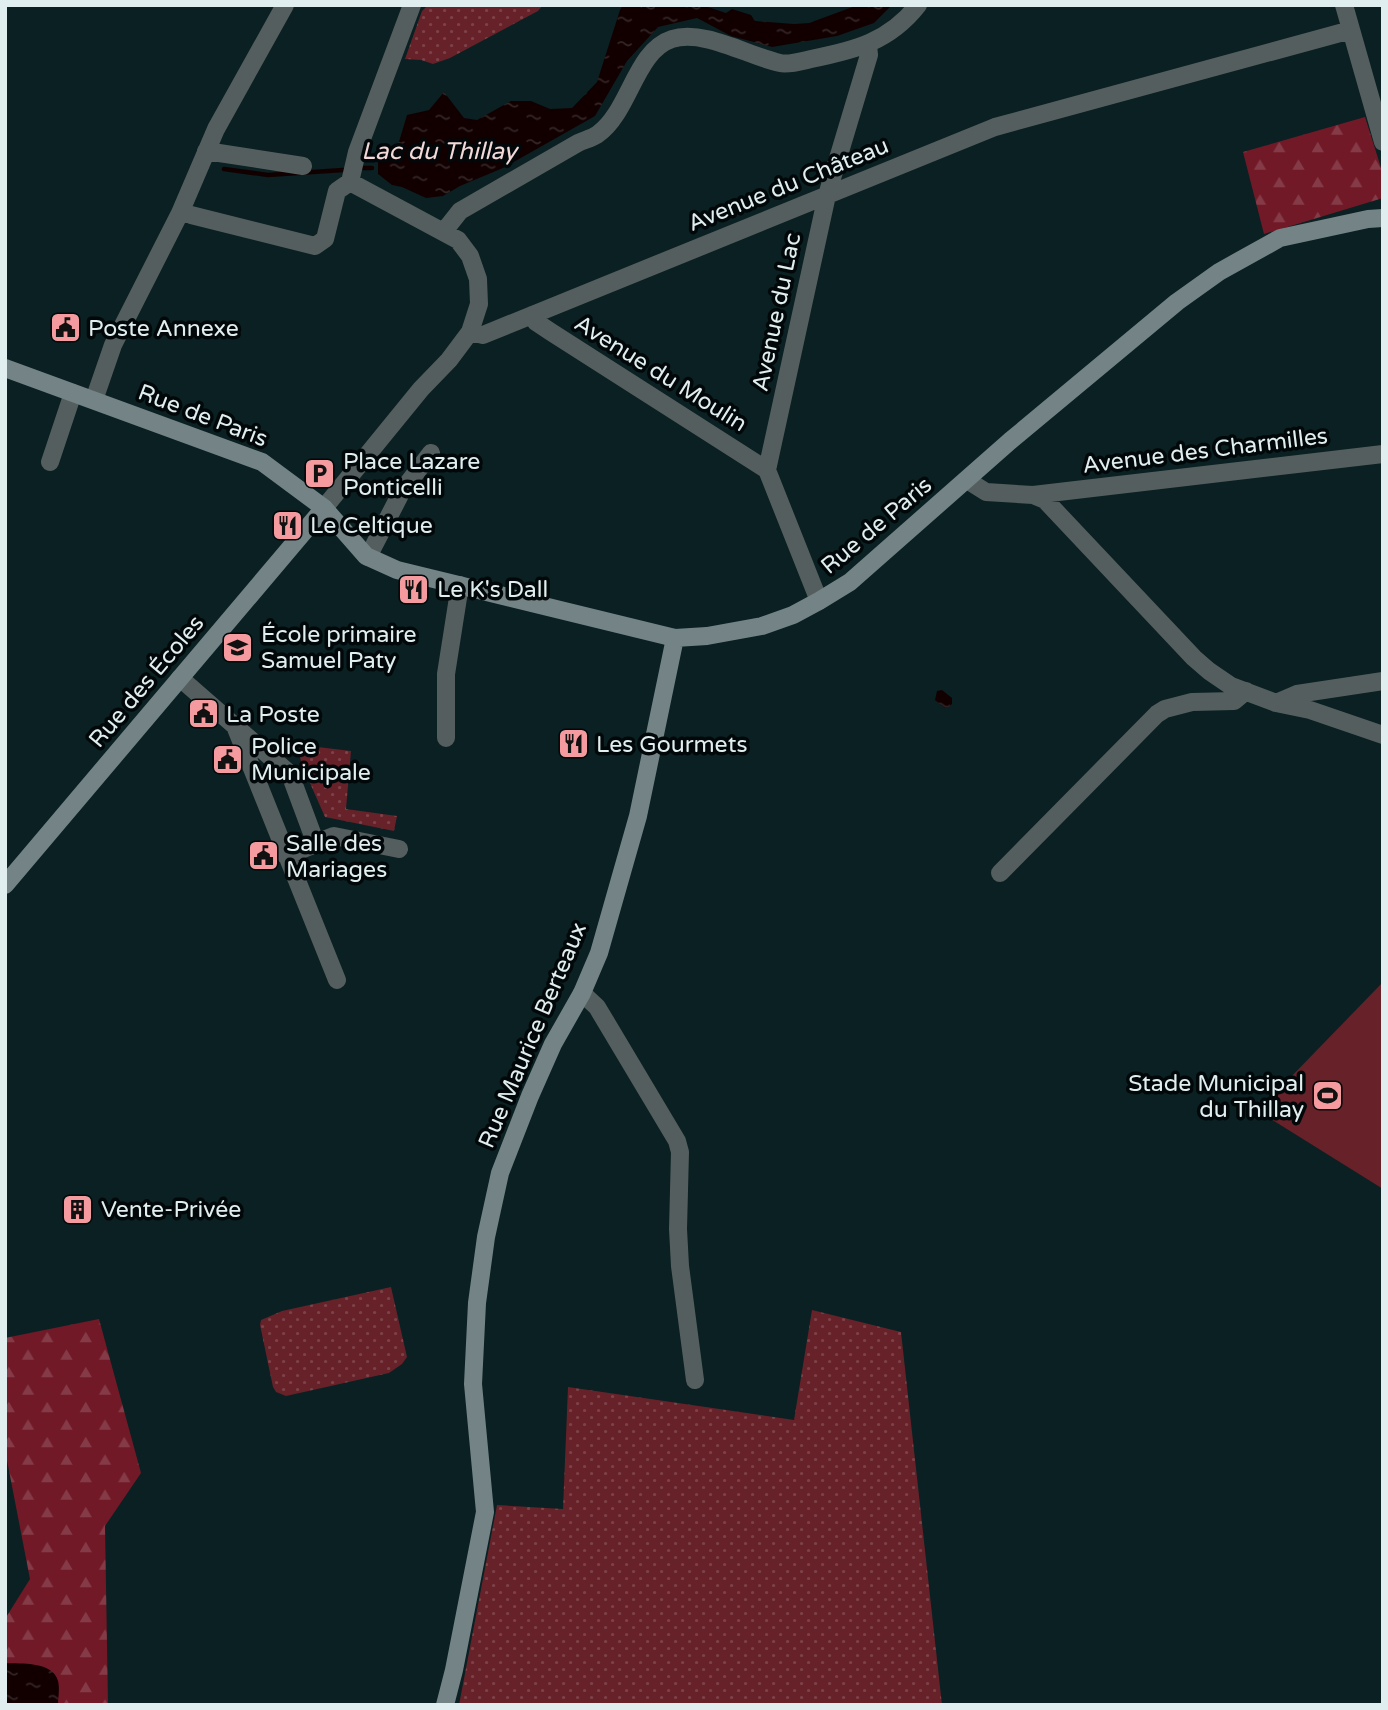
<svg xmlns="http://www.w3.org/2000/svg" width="1388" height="1710" font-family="'Varela Round',sans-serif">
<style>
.grass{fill:url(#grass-dots)}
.forest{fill:url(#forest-firs)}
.pitch{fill:#662129}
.water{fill:url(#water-ripples)}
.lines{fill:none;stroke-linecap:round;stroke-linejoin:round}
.stream{stroke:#120001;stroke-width:4.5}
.street{stroke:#545e5f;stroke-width:18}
.secondary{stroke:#748386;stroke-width:18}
.labels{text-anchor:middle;stroke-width:7;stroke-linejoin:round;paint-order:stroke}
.street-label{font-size:23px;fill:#e1eef0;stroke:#020809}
.poi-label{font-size:23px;fill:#e1eef0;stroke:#020809;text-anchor:start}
.water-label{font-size:24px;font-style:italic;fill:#f4d9d9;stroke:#020809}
</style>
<defs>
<pattern id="grass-dots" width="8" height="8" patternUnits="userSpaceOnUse" patternTransform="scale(1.75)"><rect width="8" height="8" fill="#662129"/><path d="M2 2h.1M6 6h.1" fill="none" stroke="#7c4248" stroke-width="1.8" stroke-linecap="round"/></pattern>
<pattern id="forest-firs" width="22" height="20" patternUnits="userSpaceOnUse" patternTransform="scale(1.75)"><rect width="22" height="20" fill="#711927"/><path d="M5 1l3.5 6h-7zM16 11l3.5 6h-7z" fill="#853b47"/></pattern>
<pattern id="water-ripples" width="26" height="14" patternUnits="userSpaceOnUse" patternTransform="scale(1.75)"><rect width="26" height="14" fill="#120001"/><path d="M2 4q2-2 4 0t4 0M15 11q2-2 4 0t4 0" fill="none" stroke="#342626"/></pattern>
</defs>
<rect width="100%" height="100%" fill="#0a2022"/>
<path class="grass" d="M428,5h115l-5,6 -88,47 -17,6 -12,-4 -16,-1 17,-48z
M301,745l50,6 -5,58 51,7 -3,15 -69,-14 -23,-52 -4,-15z
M391,1287l16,70 -5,7 -13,9 -103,23 -10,-4 -3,-5 -13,-62 1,-5 21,-9z
M812,1310l89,22 41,373h-483l38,-200 66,4 5,-122 226,33z"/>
<path class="forest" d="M1365,117l18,57v24l-119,36 -21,-82z
M99,1319l42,154 -36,53 3,179h-103v-86l25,-40 -25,-129v-112z"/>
<path class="pitch" d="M1383,982v207l-125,-78z"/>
<path class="water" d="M623,5h79l24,8 6,-4 19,6 4,6 39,3 15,-1 49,-18h34l-18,18 -37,13 -65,11 -41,-11 -34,-18 -39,9 -31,34 -32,55 -92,52 -43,18 -17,10 -17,2 -24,-11 -10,-2 -14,-11v-13l20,-16 9,-30 22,-5 15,-18 20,26 13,2 34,-19h20l19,8 22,-1 25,-26 23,-72z
M942,690l10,8v6l-3,3 -4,1 -10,-8 2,-9z
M5,1663c16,1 48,-2 53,18 2,7 0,17 0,24h-53z"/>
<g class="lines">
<path class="stream" d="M363,168h9
M224,169l44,6 75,-5"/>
<path class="street" d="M1344,5l39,137
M206,151l97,15
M191,215l124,31 10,-7 12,-48 13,-9
M445,230l15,-19 118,-68c6,-3 15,-5 20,-9 32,-23 37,-83 74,-95 32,-10 76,17 108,24 9,2 22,-2 31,-4 44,-9 78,-17 107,-54
M532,315l4,7 15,10 216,138 52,131
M470,332l13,3 512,-208 356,-97
M94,400l19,-55 67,-132 36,-84 69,-124
M50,462l23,-69
M767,470l60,-275 42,-140 -1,-10
M967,480l19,12 47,3 12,5 149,158 15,13 22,15 45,17 34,7 73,25
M1033,495l350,-41
M324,508l97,-119 28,-29 21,-28 9,-28 -1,-25 -8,-23 -12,-16 -108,-58 7,-30 55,-147
M368,557l34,-66 29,-38
M180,678l110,96 26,70 -30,12
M1276,703l21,-9 86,-13
M235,726l102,254
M446,738v-64l14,-89
M316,843l18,-7 65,13
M1000,873l157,-159 8,-5 27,-7 42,-1 12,-10
M582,993l15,14 80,134 3,11 -2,77 2,37 15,114"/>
<path class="secondary" d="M5,368l257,94 62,46 42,48 31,14 278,68 32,-2 55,-10 31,-11 26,-14 31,-19 160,-141 167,-139 42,-30 61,-34 88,-19 15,-1
M5,885l319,-377
M445,1705l9,-35 31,-158 -12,-128 4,-81 9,-66 14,-64 30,-77 23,-52 29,-51 17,-40 39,-137 37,-178"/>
</g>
<defs>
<symbol id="civic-square" viewBox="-11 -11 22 22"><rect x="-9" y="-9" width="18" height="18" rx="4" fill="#f59b9f" stroke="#020809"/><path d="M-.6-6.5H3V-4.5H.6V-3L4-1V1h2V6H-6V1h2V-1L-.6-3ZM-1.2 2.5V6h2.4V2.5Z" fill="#111"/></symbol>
<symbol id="parking-square" viewBox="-11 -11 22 22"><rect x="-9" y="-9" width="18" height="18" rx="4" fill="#f59b9f" stroke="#020809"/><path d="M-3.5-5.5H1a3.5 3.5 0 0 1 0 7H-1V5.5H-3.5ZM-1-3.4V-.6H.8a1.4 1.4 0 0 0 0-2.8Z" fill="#111"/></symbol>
<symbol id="restaurant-square" viewBox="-11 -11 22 22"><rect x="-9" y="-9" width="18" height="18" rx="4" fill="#f59b9f" stroke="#020809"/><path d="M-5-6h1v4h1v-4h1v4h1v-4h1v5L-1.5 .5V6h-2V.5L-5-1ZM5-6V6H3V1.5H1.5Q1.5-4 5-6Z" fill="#111"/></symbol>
<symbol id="school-square" viewBox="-11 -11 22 22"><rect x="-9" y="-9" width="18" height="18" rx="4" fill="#f59b9f" stroke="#020809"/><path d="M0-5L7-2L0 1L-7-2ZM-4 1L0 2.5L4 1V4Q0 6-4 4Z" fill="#111"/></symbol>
<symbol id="stadium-square" viewBox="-11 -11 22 22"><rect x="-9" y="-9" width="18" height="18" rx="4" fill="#f59b9f" stroke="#020809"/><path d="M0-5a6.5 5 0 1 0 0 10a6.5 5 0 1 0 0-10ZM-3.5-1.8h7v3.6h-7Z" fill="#111"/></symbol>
<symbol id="building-square" viewBox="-11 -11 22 22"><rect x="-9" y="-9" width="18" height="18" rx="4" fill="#f59b9f" stroke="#020809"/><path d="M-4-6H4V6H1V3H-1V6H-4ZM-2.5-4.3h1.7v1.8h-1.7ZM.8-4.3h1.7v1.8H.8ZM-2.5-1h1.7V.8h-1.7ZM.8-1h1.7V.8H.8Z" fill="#111"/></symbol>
</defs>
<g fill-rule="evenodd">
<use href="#civic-square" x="48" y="310" width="35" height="35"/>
<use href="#parking-square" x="302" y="456" width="35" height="35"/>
<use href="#restaurant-square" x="270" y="508" width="35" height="35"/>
<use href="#restaurant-square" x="396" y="572" width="35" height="35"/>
<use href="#school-square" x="220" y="630" width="35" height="35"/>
<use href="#civic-square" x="186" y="696" width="35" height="35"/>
<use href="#restaurant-square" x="556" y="726" width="35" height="35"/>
<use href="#civic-square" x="210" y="742" width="35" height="35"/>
<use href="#civic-square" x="246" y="838" width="35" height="35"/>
<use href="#stadium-square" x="1310" y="1078" width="35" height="35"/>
<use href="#building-square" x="60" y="1192" width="35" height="35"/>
</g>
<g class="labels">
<g class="street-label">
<text transform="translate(788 184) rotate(-22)" y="8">Avenue du Château</text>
<text transform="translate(776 312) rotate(-78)" y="8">Avenue du Lac</text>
<text transform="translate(661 373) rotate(32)" y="8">Avenue du Moulin</text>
<text transform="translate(203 415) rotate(21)" y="8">Rue de Paris</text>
<text transform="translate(1205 450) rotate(-7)" y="8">Avenue des Charmilles</text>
<text transform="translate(876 525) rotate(-40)" y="8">Rue de Paris</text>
<text transform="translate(146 681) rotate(-50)" y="8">Rue des Écoles</text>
<text transform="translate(532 1035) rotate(-67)" y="8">Rue Maurice Berteaux</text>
</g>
<g class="poi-label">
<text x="88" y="336">Poste Annexe</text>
<text x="343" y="469">Place Lazare<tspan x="343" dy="26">Ponticelli</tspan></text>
<text x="310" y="533">Le Celtique</text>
<text x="437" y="597">Le K's Dall</text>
<text x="261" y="642">École primaire<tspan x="261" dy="26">Samuel Paty</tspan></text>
<text x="226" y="722">La Poste</text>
<text x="596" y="752">Les Gourmets</text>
<text x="251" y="754">Police<tspan x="251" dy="26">Municipale</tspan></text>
<text x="286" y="851">Salle des<tspan x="286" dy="26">Mariages</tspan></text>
<text x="1304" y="1091" text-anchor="end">Stade Municipal<tspan x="1304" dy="26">du Thillay</tspan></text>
<text x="101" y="1217">Vente-Privée</text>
</g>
<g class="water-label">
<text x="439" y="159">Lac du Thillay</text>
</g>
</g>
<rect width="1388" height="1710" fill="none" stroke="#e1eef0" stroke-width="14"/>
</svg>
